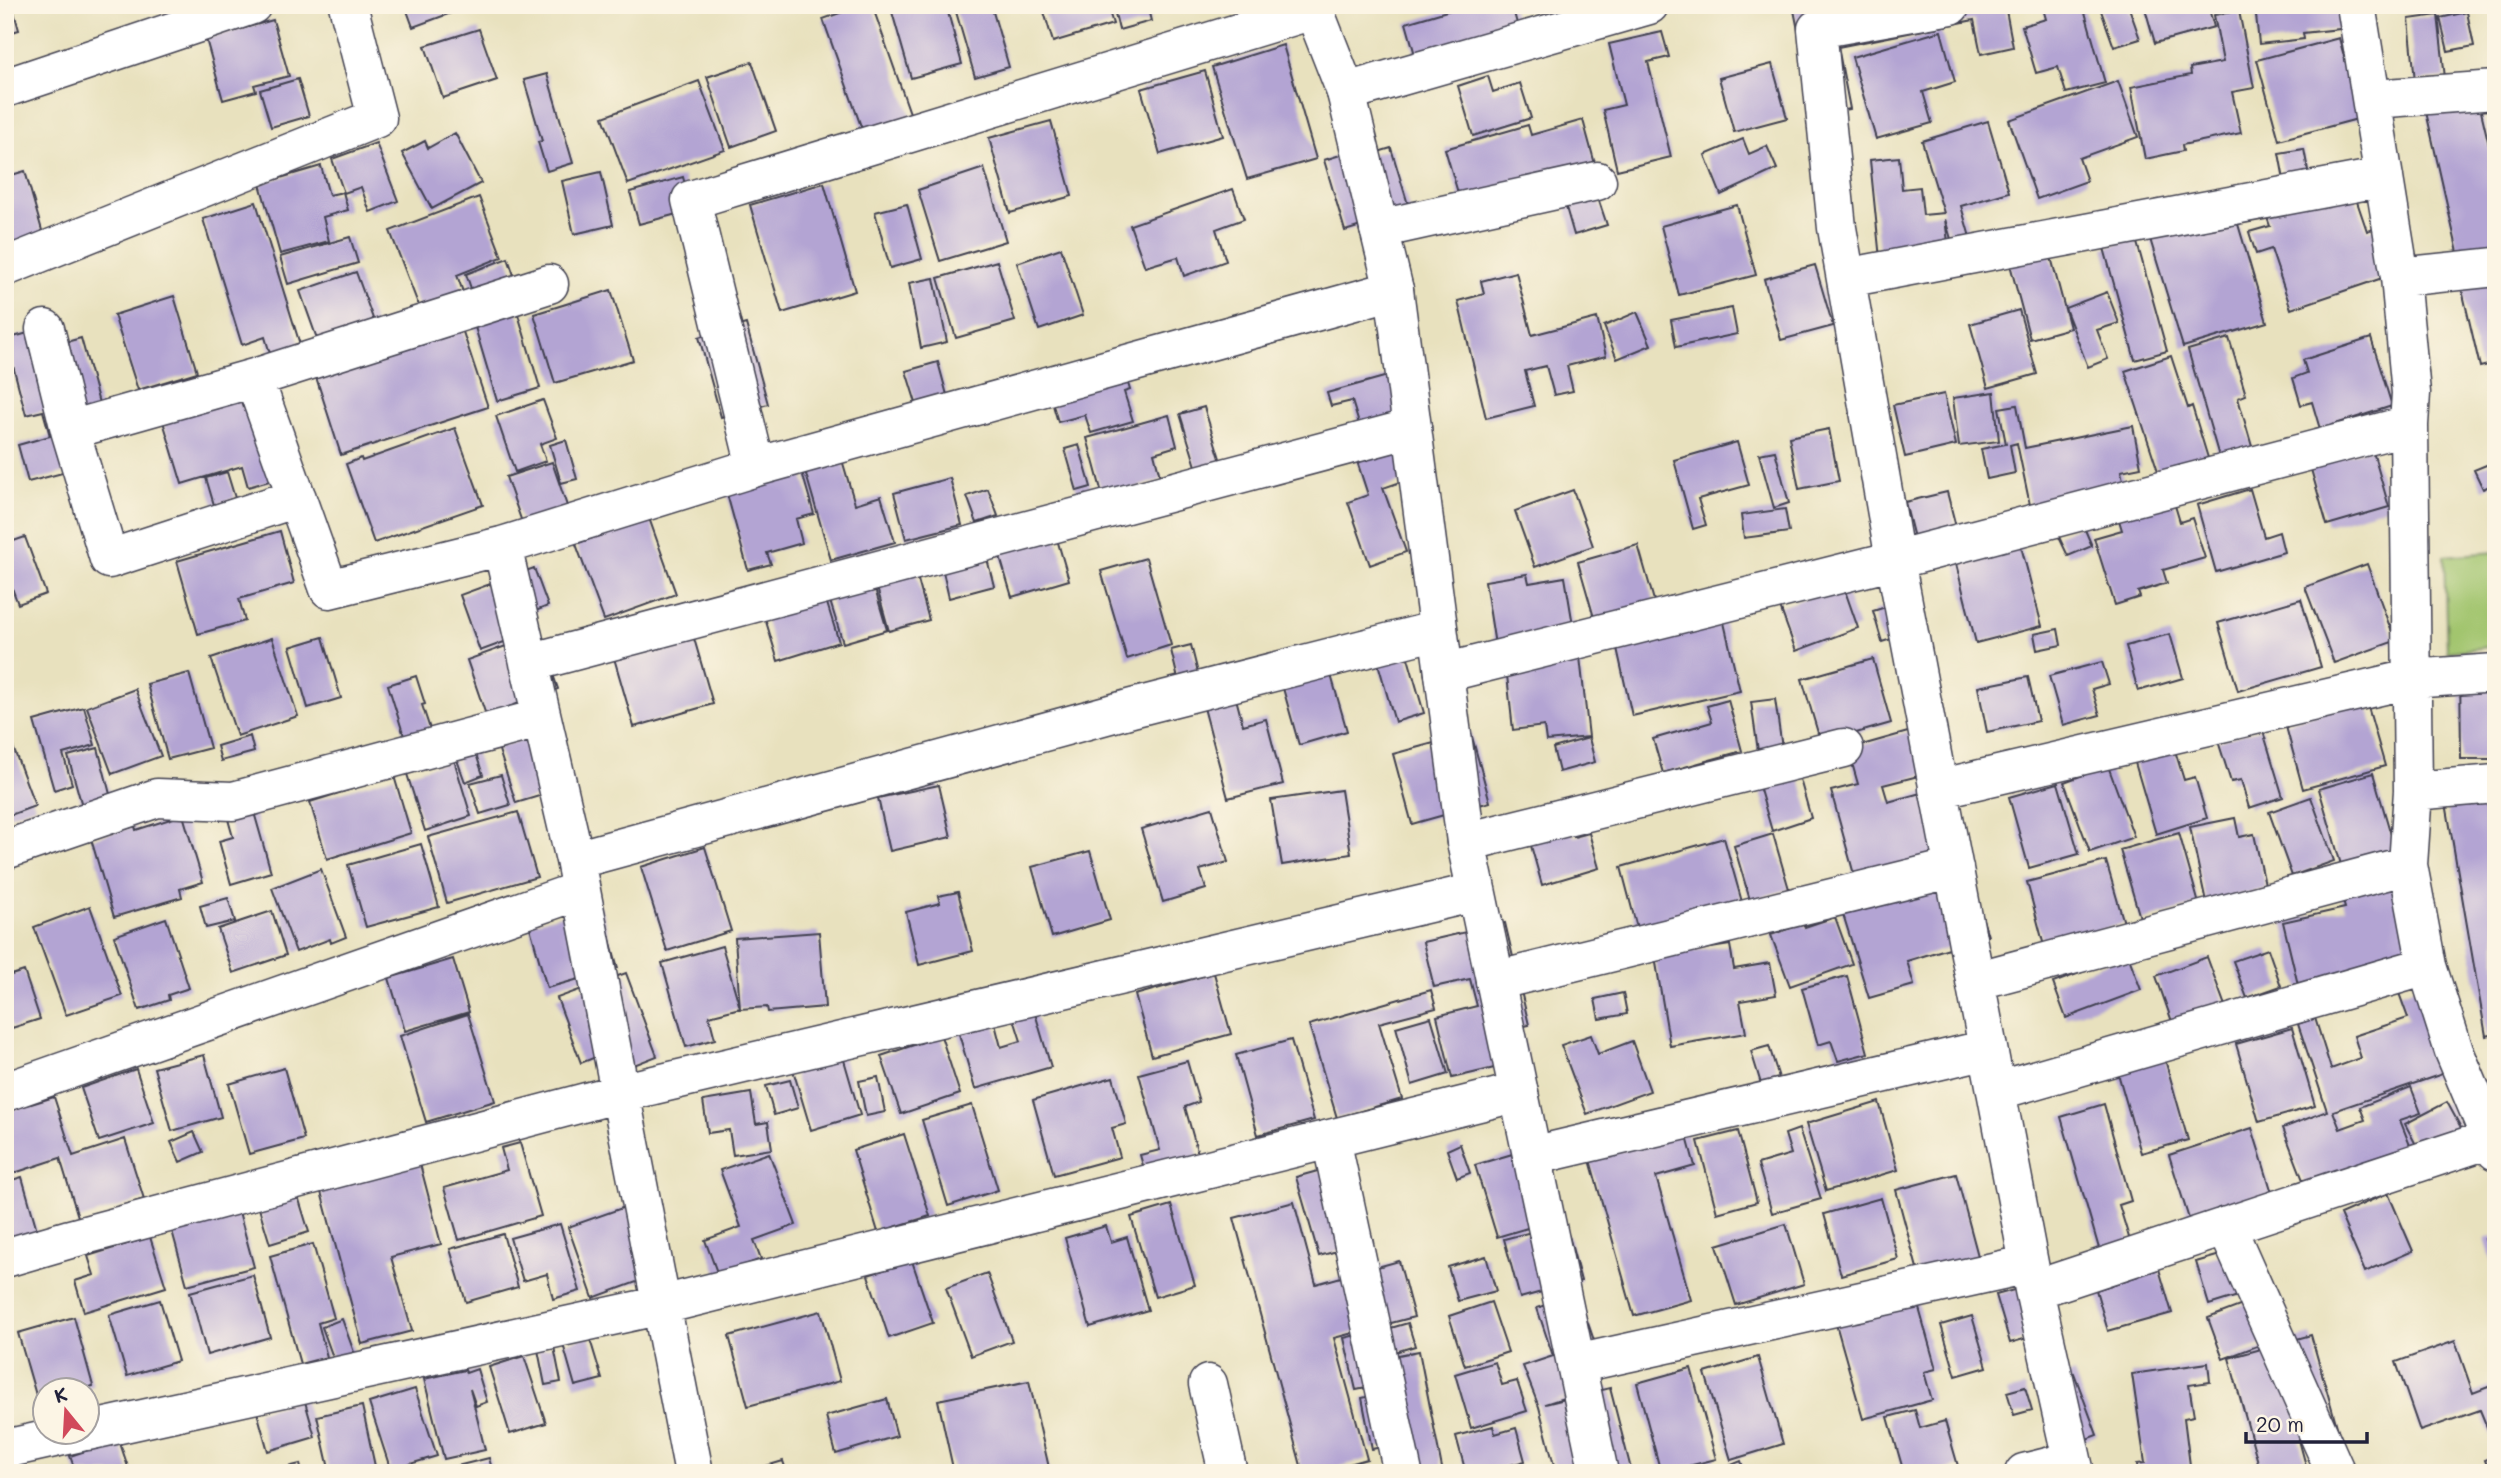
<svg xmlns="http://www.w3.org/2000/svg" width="2501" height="1478" font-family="Mali,sans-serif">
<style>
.green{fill:#a2c56e;stroke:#627454;stroke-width:2}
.building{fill:#b3a4d3}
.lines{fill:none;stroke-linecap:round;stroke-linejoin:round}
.minor-casing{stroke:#403f4f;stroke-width:41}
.major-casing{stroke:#403f4f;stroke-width:41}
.minor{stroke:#fff;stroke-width:38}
.major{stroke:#fff;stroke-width:38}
</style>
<rect width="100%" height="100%" fill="#fcf5e5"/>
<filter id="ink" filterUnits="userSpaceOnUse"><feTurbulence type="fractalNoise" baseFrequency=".0143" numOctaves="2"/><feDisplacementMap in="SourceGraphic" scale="14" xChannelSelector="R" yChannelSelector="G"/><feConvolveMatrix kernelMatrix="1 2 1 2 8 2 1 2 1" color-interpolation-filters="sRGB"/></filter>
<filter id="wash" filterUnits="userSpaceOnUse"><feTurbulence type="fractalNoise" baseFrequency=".00686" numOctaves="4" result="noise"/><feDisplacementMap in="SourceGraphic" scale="28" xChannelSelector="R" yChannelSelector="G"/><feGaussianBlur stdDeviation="1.57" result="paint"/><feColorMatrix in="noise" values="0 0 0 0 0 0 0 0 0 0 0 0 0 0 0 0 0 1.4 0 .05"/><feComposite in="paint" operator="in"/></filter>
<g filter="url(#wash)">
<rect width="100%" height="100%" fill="#e8e1be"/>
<path class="green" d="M2496,552v94l-49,6 -3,-96z"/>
<g id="blocks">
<path class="building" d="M5,5h7l7,25 -14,4z
M405,5h65v1l-57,21z
M862,5h10l39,111 -48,16 -40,-113z
M890,5h56l16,59 -51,14z
M954,5h37l18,62 -34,10z
M1042,5h65l6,19 -60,18z
M1113,5h34l4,16 -32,9z
M1467,5h45l9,34 -102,30 -13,-46z
M1793,5h212l8,42 -32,7 -7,-34 -136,27 12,62 -35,7z
M2042,5h41l22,78 -39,10 -8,-26 -22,6 -14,-47 24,-7z
M2099,5h29l12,34 -26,8z
M2144,5h71v2l-6,2 5,18 -59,16z
M2255,5h91l3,23 -46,5 1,6 -45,5z
M2239,11l15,77 -22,4 9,41 -59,12 1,6 -38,8 -14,-72 60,-12 -1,-7 33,-6 -9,-47z
M2467,12l7,34 -26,5 -8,-33z
M2438,15l7,63 -30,3 -6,-62z
M273,20l16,56 -35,9 2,6 -33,9 -17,-61z
M479,29l18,51 -54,18 -18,-52z
M1941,31l14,51 -32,10 9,31 -56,16 -24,-82z
M1662,32l7,25 -21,5 23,95 -54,13 -14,-60 21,-5 -15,-61z
M2339,38l22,80 -82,22 -22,-80z
M1283,45l33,114 -69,20 -35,-112z
M752,62l24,69 -45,16 -24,-70z
M1772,64l15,54 -53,14 -15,-54z
M1205,71l18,65 -63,18 -19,-65z
M547,74l26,89 -26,8 -9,-29 4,-1 -18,-61z
M1488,76l5,16 27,-9 11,35 -58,18 -15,-50z
M298,79l11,37 -38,11 -11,-37z
M699,81l26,69 -97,34 -25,-67z
M2118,81l20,56 -59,21 8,23 -50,18 -28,-79z
M2476,90l20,85v74l-37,8 -35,-154z
M1583,120l12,44 -134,39 -16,-54 83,-24 3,10z
M1051,121l21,75 -62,17 -21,-75z
M1988,121l21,71 -48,14 11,38 -18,5 -9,-30 4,31 -69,9 -10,-99 29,-3 3,32 18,-2 3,28 21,-2 -22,-72z
M455,133l26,50 -49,26 -30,-56 23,-12 3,7z
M1743,139l6,15 18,-8 10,23 -56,26 -16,-40z
M376,143l22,58 -28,11 -9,-25 -17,6 -12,-34z
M1391,148l19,63 -65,20 -21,-71 36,-11 2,8z
M2304,149l6,32 -25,4 -6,-32z
M321,166l8,29 14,-3 5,18 -25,7 6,24 -49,13 -20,-70z
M984,168l22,73 -66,20 -22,-71z
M25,171l20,70 -40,12v-76z
M601,172l12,53 -39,9 -12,-53z
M683,177l9,33 -53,14 -9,-32z
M824,183l31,108 -73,22 -32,-108z
M2351,184l16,47 12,-4 15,47 -103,35 -20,-60 -15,5 -7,-22 21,-6 -5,-14z
M1233,189l11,30 -28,10 10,32 -42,15 -6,-19 -33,10 -15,-42z
M1597,195l10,30 -33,10 -9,-31z
M479,197l23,60 -45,18 6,17 -43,17 -30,-78z
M256,202l46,149 -30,9 -7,-23 -23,8 -39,-126z
M907,204l15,55 -32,9 -15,-56z
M1737,205l19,70 -77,20 -18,-69z
M2235,214l32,108 -84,25 -33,-108z
M350,237l8,26 -70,21 -8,-27z
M2136,239l31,112 -32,9 -31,-112z
M2048,246l22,82 -40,11 -22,-82z
M1061,248l22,67 -44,15 -22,-67z
M508,258l8,23 -42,16 -8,-23z
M997,261l18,60 -59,17 -18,-60z
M1815,265l18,61 -52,14 -17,-61z
M356,272l20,55 -56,20 -20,-56z
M1516,272l16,63 65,-17 9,38 -39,10 6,25 -19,4 -8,-29 -21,5 9,35 -48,12 -28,-117 26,-7 -3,-13z
M2496,272v91l-16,4 -21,-90z
M934,278l13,64 -26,6 -12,-65z
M611,290l22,70 -78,23 -21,-69z
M2107,292l12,31 -22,7 11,29 -20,8 -23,-59z
M174,296l23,76 -59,18 -24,-75z
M515,304l25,84 -43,13 -25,-84z
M1732,308l5,26 -61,13 -5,-27z
M2019,310l18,64 -49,14 -18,-64z
M1637,312l14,33 -34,14 -13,-33z
M746,324l22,80 -47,13 -22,-80z
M43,329l5,18 33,-9 21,76 -24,55 -50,13 -10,-37 32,-9 -7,-25 -17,4 -20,-76z
M462,329l26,78 -147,48 -25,-78z
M2229,338l17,57 -8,3 15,52 -33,10 -32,-110z
M2371,338l21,68 -72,23 -8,-27 -11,3 -8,-27 14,-5 -4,-13z
M2171,356l17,52 4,-2 16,52 -49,16 -34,-103z
M938,362l9,33 -31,8 -10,-32z
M1122,363l8,27 -6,2 9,29 -42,12 -6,-18 -27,7 -11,-37z
M1409,370l11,40 -60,17 -8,-26 -21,5 -4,-13z
M235,383l8,24 22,-6 22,75 -39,11 -6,-21 -60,18 -24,-79z
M1994,392l5,49 -40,5 -6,-48z
M1944,394l12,51 -51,12 -12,-52z
M543,400l14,38 -17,6 6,17 -31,11 -19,-56z
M2017,405l8,43 108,-22 8,41 -20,4 4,19 -94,20 -14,-67 -7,2 5,28 -28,6 -6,-30 25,-5 -7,-36z
M1204,407l19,61 -24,8 -19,-62z
M1169,415l8,31 -23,7 7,27 -58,17 -16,-59z
M455,428l28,77 -109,38 -28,-79 15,-6 1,3z
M1829,429l10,52 -40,8 -10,-52z
M1414,437l13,36 -44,15 23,64 -36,13 -22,-63 20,-7 -11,-34z
M566,440l11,39 -16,4 -11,-38z
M1737,442l12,43 -51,14 8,26 -13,4 -19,-69z
M1079,445l12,42 -14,4 -12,-42z
M2372,448l17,59 -62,18 -17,-59z
M1775,451l14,52 -15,5 -15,-54z
M840,453l15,51 26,-8 14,46 -64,18 -28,-96z
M797,455l17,59 -18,5 6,24 -35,10 4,11 -23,6 -26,-94z
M2496,461v22l-13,6 -9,-19z
M552,462l16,47 -45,16 -17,-48z
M227,472l8,26 -21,7 -8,-27z
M950,478l12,47 -56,14 -12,-46z
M988,489l10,27 -21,7 -10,-27z
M2250,489l14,48 15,-5 5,20 -68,20 -19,-67z
M1573,490l20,56 -58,21 -20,-56z
M1947,492l9,35 -42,11 -9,-36z
M2173,499l7,23 12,-4 13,40 -42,12 4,13 -29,9 2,5 -25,8 -21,-67 28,-8 -4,-13z
M1785,509l4,23 -45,6 -3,-23z
M649,518l27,76 -72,26 -28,-76z
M1052,522l17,58 -57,17 -17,-57z
M2083,525l9,21 -24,10 -10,-21z
M280,531l14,52 -55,16 6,22 -47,13 -21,-73z
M2018,535l24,91 -66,17 -23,-91z
M25,537l21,57 -28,10 -13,-35v-25z
M983,543l11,43 -45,12 -10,-44z
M1638,545l19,66 -60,17 -19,-66z
M1146,558l25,87 -44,14 -26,-88z
M913,562l16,58 -40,11 -16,-58z
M2367,564l28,77 -61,22 -29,-76z
M534,568l14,38 -20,8 6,17 -54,20 -20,-56z
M870,572l17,58 -44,13 -18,-58z
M1527,574l2,9 36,-6 9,54 -79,14 -10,-64z
M1843,585l15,43 -62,23 -16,-44z
M822,587l17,55 -61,19 -17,-56z
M1915,598l10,30 -43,14 -9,-31z
M2301,599l20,68 -83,24 -20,-68z
M1722,614l18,77 -108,25 -17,-77z
M2058,629l3,16 -24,5 -3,-16z
M539,634l19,55 -72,26 -19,-55z
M2170,634l13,44 -45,13 -12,-45z
M693,635l20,69 -79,23 -20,-69z
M323,637l18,61 -33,10 -18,-61z
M272,638l26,78 -61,20 -26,-78z
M1191,645l7,28 -20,6 -7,-29z
M1406,651l18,62 -29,9 -18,-62z
M1580,657l9,80 -43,4 -2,-15 -31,4 -7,-64z
M1873,659l18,64 -70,20 -19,-64z
M2102,662l7,22 -17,5 8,26 -37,10 -14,-49z
M2460,662h36v97h-35z
M1329,668l18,63 -48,14 -18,-64z
M189,673l21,75 -42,11 -21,-75z
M416,676l9,28 -3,1 8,24 -26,7 -16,-51z
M2028,677l10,44 -51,11 -9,-45z
M135,689l26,67 -49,18 -25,-67z
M1234,691l9,34 23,-6 17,65 -55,14 -26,-98z
M1775,699l7,49 -24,3 -7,-49z
M1728,700l14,51 -79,22 -10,-34 59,-17 -5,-16z
M2366,700l19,66 -82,23 -18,-66z
M84,707l11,38 -32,9 9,30 -18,6 -20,-69z
M1922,728l12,44 -51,13 5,17 62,-17 -15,71 -80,22 -24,-87 27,-7 -10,-35z
M2262,728l21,69 -34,11 -8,-28 -10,2 -13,-41z
M1471,733l19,69 -78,22 -19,-70z
M541,735l35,50 -60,18 -18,-56z
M250,736l4,16 -33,9 -4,-15z
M1589,738l6,24 -36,10 -6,-24z
M10,739l25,67 -30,11v-77z
M2173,744l11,36 11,-3 12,41 -51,16 -23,-78z
M98,748l13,50 -29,8 -14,-50z
M475,751l8,24 -18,7 -9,-25z
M454,760l17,56 -46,15 -18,-57z
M1796,765l15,53 -39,13 -16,-55z
M2108,766l26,71 -44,15 -26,-70z
M2373,773l23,79 -54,16 -23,-79z
M501,775l9,30 -30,9 -10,-31z
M394,776l17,57 -84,26 -17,-57z
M2058,783l21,71 -50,14 -20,-71z
M939,785l12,52 -61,14 -12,-53z
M1341,790l10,64 -69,11 -11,-65z
M248,791l23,81 -40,12 -12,-43 14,-4 -11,-39z
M2496,794v240l-10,2 -40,-233z
M2311,797l23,64 -42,15 -23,-64z
M1566,806l8,31 15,-4 10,35 -57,17 -19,-68z
M1212,808l16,54 -28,8 6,19 -43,13 -22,-73z
M518,812l19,65 -90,26 -19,-66z
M183,815l20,67 -23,7 2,8 -68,20 -23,-78 44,-13 1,4z
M2235,818l4,19 15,-3 12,55 -60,13 -16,-75z
M2179,833l20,71 -58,17 -21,-71z
M1773,834l16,55 -39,11 -16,-54z
M1724,838l18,64 -105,26 -16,-61z
M421,844l18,63 -73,20 -18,-62z
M705,847l26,84 -64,20 -26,-84z
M1090,851l20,69 -58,17 -20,-70z
M1965,859l23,77 -81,25 7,24 -45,13 -31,-100z
M2106,861l18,62 -80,23 -17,-64z
M321,869l25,68 -15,6 -1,-4 -34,13 -24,-64z
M2395,881l19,81 -115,27 -16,-67 62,-14 -4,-14z
M958,892l15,59 -54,14 -13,-53 34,-9 -2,-7z
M228,898l7,23 -29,7 -6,-22z
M600,904l18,64 -71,20 -18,-64z
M90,906l32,90 -56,19 -32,-88z
M272,911l14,44 -53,18 -15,-44z
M1835,917l17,47 -62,22 -19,-51 33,-12 1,4z
M166,918l23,70 -21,7 1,5 -30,10 -25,-74z
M1505,923l24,102 -9,2 8,33 -76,18 -15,-62 40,-10 -7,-27 -36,8 -11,-45z
M819,932l6,75 -57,5 -1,-5 -27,2 -5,-71z
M1730,945l4,24 36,-6 6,32 -36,6 6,32 -76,13 -15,-89z
M722,946l18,62 -31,8 6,23 -29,8 -24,-84z
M2268,949l13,37 -34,12 -14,-37z
M2128,955l13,35 -75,28 -13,-35z
M2207,957l21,57 -52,19 -20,-57z
M453,959l16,53 -64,19 -16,-53z
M24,971l16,48 -28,9 -7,-20v-31z
M626,973l31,83 -46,18 -8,-20 -22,9 -24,-65z
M1214,973l17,61 -79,22 -17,-61z
M1847,976l21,77 -30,8 -7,-20 -13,4 -16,-57z
M2428,983l29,86 -124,42 7,18 25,-9 -5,-13 51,-20 10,26 -21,7 13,33 -105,40 -25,-65 44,-17 -29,-87 17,-6 16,51 30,-11 -7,-22 54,-18 -9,-25z
M1431,990l5,18 -57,15 23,76 -65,19 -28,-93z
M1623,993l4,21 -28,5 -4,-20z
M1035,1013l16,54 -76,22 -16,-55 36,-10 6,23 20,-6 -7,-22z
M468,1014l27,87 -69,21 -26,-86z
M1431,1017l17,57 -36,11 -16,-58z
M2292,1028l23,78 -56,16 -23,-78z
M1591,1035l7,19 34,-13 18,50 -63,23 -26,-69z
M941,1036l19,58 -59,20 -20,-58z
M1291,1040l23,80 -56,15 -22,-80z
M1769,1046l11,35 -18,6 -11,-36z
M842,1053l18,62 -49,15 -18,-60z
M204,1055l17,62 -49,14 -18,-63z
M2164,1056l24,84 -47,13 -24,-83z
M1187,1061l12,41 -14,5 15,54 -54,15 -6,-21 20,-5 -21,-76z
M284,1068l20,71 -55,15 -20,-70z
M136,1069l18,54 -55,18 -18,-53z
M878,1077l7,35 -19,4 -7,-35z
M1113,1077l13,47 -14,4 8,29 -66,18 -21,-75z
M790,1080l8,28 -24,7 -8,-29z
M751,1093l5,31 12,-2 4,27 -39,6 -4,-25 -21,3 -5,-32z
M54,1097l19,59 52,-17 19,60 -65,21 -19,-62 -55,18v-64z
M1879,1102l19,68 -72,21 -20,-67z
M2447,1102l18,33 -42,23 -18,-34z
M2104,1104l27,97 -12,4 12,39 -31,8 -39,-135z
M972,1105l26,85 -50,16 -26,-86z
M2252,1128l21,68 -84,23 -20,-64z
M1799,1129l22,70 -49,14 -14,-49 33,-10 -6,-20z
M1738,1131l19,71 -40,11 -19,-72z
M194,1132l9,20 -23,10 -9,-20z
M1686,1133l9,33 -39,11 35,123 -57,16 -44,-156z
M904,1134l26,82 -52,16 -25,-82z
M520,1143l21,73 -82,24 -15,-52 63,-18 -6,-22z
M1460,1144l10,29 -13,5 -10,-28z
M1536,1147l22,72 -61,18 -22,-72z
M769,1153l27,72 -42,15 7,19 -43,16 -13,-35 36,-13 -21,-57z
M1350,1162l23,79 -54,15 -23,-79z
M420,1164l21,80 -50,13 21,74 -50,13 -42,-156z
M1956,1174l22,82 -60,16 -22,-82z
M22,1177l17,60 -34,10v-65z
M297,1193l12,39 -39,12 -12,-39z
M2388,1193l25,58 -48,21 -25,-58z
M1881,1198l17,61 -57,16 -17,-61z
M639,1202l25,70 -71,26 -25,-71z
M1294,1202l22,82 83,-23 15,56 -80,21 33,121 -49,14h-15l-69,-255z
M1171,1205l24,80 -40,12 -24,-80z
M238,1208l16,59 -67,18 -16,-58z
M560,1224l20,67 -27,8 -6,-25 -24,7 -13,-43z
M1786,1224l18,60 -68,21 -19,-60z
M1106,1226l5,16 16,-5 21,73 -58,17 -25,-89z
M1539,1230l3,14 27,-8 12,45 -61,17 -16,-59z
M503,1234l15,53 -52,15 -16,-53z
M2496,1235v28l-3,1 -8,-25z
M150,1237l16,50 -82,25 -9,-31 19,-6 -6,-19z
M313,1244l21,74 -16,5 9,34 -27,7 -30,-108z
M2255,1245l12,42 -58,18 -13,-43z
M1486,1256l10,35 -38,10 -10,-34z
M912,1261l21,62 -44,15 -21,-63z
M2159,1269l13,44 -64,18 -12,-41z
M987,1273l25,68 -41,15 -25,-68z
M253,1275l17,62 -63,18 -17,-63z
M2043,1282l15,47 -48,14 -14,-48z
M2274,1293l15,41 -66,25 -15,-41z
M1578,1294l28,81 -32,10 2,9 -31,10 65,-16 22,85h-76l-17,-66 -16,-41 30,-10 -16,-48z
M160,1300l18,61 -51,15 -18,-61z
M1917,1301l19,68 -12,3 8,28 -69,19 -27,-95z
M1491,1302l17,50 -43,14 -16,-50z
M821,1311l19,70 -92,25 -19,-70z
M1972,1316l15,51 -31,9 -15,-51z
M74,1317l19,69 -16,4h-31v10l-8,2 -20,-69z
M342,1319l13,36 -20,8 -13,-36z
M1408,1323l7,23 -23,7 -8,-23z
M1381,1329l7,28 31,-6 24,122h-30l-13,-30 -28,6 -10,-51 27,-6 -8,-7 -25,5 -12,-52z
M2311,1335l27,95 -39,10 9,33h-47l-32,-115z
M589,1336l13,43 -27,7 -12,-42z
M2455,1341l18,52 23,-9v65l-16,-39 -60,21 -24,-69z
M554,1347l7,35 -16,3 -7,-35z
M524,1356l22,67 -36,11 -21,-67z
M1758,1357l25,87 -52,16 -26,-87z
M1495,1362l7,23 15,-4 10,30 -56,17 -16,-54z
M2208,1363l2,19 -21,3 5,31 -10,2 7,55h-53l-1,-9 8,-1 -13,-89z
M1691,1368l25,91 -55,14 -24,-90z
M477,1369l10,33 -11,4 -6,-17 15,61 -41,9 -20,-80 41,-9 1,3z
M2074,1373l23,62 -37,14 -22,-64z
M1029,1381l21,91 -96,1 -16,-73z
M2025,1387l7,23 -18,5 -7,-23z
M415,1389l22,67 -27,8 2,9h-82l-13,-57 45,-10 14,65 14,-3 -21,-65z
M304,1398l11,39 -47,14 -11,-39z
M887,1399l10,37 -61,18 -10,-38z
M1915,1410l5,18 25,-7 13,45 -23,7h-31l-16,-56z
M1493,1426l2,8 21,-6 9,33 -44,12h-15l-10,-37z
M119,1440l11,33h-54l-6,-17z
M2496,1456v17h-6l-5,-13z
M489,1458l4,15h-43l-1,-5z
M783,1461l4,12h-41v-1z
M1741,1461l4,12h-33z
M300,1464l2,9h-35v-1z"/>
</g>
</g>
<g filter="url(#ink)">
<use href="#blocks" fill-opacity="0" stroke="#403f4f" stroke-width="2"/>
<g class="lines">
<defs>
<path id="minor" d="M1951,5l-134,24 20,199 58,332 139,730 41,183
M2356,5l44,272 11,116 -2,32 4,366 -5,74 19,101 27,85 42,100
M5,88l247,-83
M1346,92l303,-87
M2373,99l123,-9
M1379,229l218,-48
M5,267l372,-149 -29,-113
M2400,277l96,-10
M1846,278l538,-101
M45,329l25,101 184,-52 75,211 173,-43 254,-79 638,-177
M254,378l295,-94
M70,430l39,129 188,-61
M756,467l-65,-267 622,-190
M502,546l73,314 119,613
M529,663l883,-235
M1444,673l451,-113 514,-135
M1938,789l472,-110 86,-6
M2413,791l83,-7
M1466,842l378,-94
M5,850l152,-52 76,3 309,-83
M575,860l557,-152 306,-78
M1495,981l459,-113
M1975,981l433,-116
M1996,1091l431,-125
M5,1092l576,-202
M1331,1139l72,334
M1532,1156l456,-107
M2226,1226l110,247
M5,1258l65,-19 550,-146 856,-201
M2034,1290l456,-151
M1576,1364l453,-100
M1208,1384l20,89
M88,1431l574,-126 857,-213
M5,1449l76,-17
M2024,1473l48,-12"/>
<path id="major" d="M1312,5l34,87 48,198 72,552 133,631"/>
</defs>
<use href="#minor" class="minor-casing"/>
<use href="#major" class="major-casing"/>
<use href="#minor" class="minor"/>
<use href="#major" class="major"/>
</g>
</g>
<rect width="2501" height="1478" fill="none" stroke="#fcf5e5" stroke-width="28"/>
<g transform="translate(66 1411) rotate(342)"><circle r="33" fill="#fcf5e5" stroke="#a5a1a1" stroke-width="2"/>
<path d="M0-5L12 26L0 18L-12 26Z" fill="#d1495b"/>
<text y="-10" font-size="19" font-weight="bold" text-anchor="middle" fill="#22223b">K</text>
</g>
<path d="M2246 1432v10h121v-10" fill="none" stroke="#22223b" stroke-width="3.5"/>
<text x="2256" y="1432" font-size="21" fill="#22223b" stroke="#fcf5e5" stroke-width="5" paint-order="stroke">20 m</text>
</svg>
